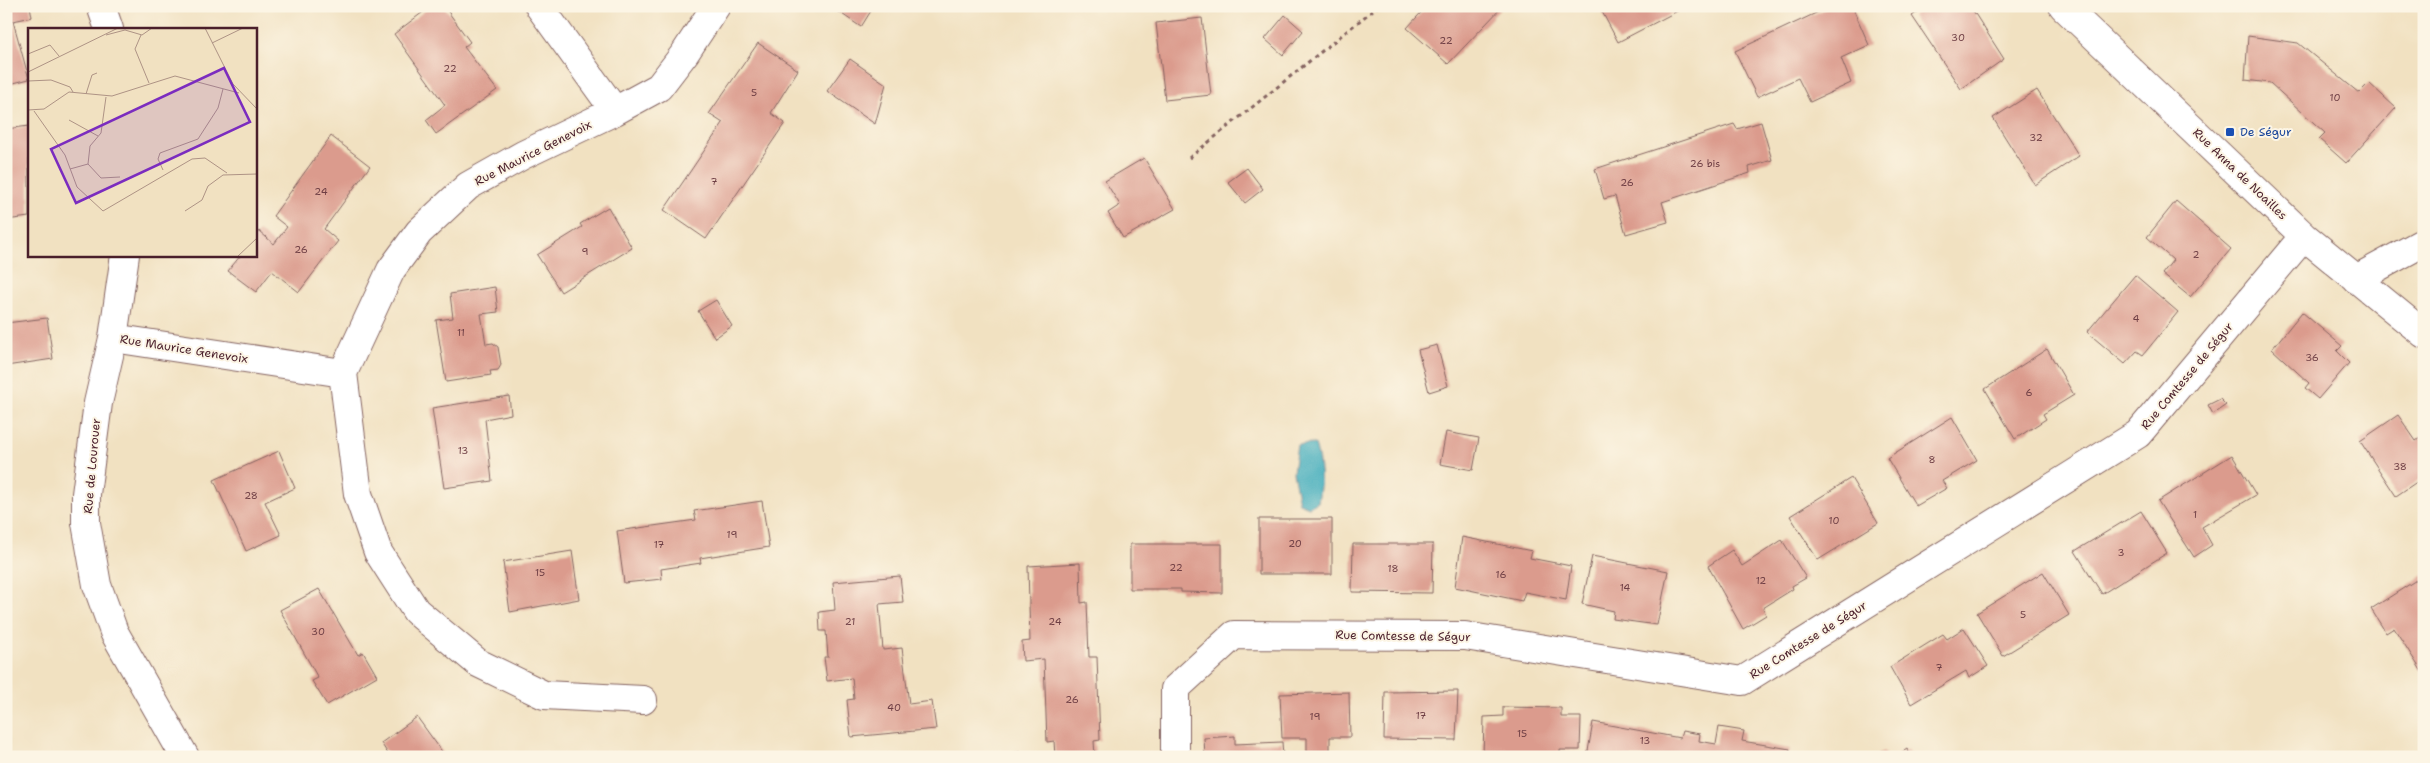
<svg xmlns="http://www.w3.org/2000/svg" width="2430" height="763" font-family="'Shantell Sans',sans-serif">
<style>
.water{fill:#3dabbc;stroke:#446574}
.building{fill:#db9b8d}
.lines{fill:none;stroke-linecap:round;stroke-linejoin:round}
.minor-casing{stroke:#846360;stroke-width:30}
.path{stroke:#846360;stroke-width:3;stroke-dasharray:4 4;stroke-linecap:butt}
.minor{stroke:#fff;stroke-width:28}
.transit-dot{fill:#1a4fb4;stroke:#fcf5e5;stroke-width:2}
.labels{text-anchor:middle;stroke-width:4;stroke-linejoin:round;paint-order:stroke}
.number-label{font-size:10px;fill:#6e3e44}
.transit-label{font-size:12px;fill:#164399;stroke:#fcf5e5;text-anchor:start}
.street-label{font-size:12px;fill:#4a1f2b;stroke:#fcf5e5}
.inset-road{fill:none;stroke:#ae9385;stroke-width:1}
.view{fill:#7b2cbf;fill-opacity:0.15;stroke:#7b2cbf;stroke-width:2.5}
.inset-edge{fill:none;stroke:#4a1f2b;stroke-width:2.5}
</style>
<rect width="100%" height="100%" fill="#fcf5e5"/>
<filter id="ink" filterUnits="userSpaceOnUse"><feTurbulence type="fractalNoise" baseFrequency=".02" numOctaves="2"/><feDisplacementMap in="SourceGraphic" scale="10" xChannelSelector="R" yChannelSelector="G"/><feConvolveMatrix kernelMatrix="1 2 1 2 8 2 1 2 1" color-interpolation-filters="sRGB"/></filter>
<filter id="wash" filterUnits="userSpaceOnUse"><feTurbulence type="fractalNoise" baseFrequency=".0096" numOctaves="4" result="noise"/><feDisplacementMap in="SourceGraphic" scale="20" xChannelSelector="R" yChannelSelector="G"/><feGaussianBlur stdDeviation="1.12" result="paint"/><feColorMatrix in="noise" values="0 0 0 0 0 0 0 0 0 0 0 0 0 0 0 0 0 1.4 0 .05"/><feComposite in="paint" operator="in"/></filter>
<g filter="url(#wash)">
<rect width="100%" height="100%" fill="#f1e1c1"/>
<path class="water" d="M1315,444c6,24 7,34 3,58l-9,5 -10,-4 -6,-31 4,-27z"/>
<g id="blocks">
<path class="building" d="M6,6h24l2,11 -19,4 16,58 -23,6z
M431,6h13l26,36 -6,5 33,43 -61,44 -10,-14 19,-15 -51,-71z
M830,6h44l-13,21z
M1427,6h76l-55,58 -41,-36z
M1599,6h88l-69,36z
M1831,6h21l17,39 -28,13 10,25 -41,19 -12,-24 -41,19 -22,-46z
M1926,6h44l34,53 -43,30 -49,-73z
M2271,6h18v3l-18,-1z
M1285,15l18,16 -20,24 -18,-16z
M1202,18l9,77 -46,5 -9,-77z
M2248,36l50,7 61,50 10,-10 27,25 -50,55 -27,-24 6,-6 -55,-50 -25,-3z
M758,43l40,27 -27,43 14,10 -79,116 -42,-29 59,-87 -14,-9z
M850,59l36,25 -11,40 -48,-33z
M2037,90l42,66 -44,29 -42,-67z
M1761,122l11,38 -23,7 1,6 -88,29 6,20 -42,12 -11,-38 -11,3 -9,-30 139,-45 3,5z
M29,126v91l-23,3v-91z
M331,136l39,30 -46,63 14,12 -39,51 -27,-21 -16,21 -28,-21 13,-16h14v-19l4,-5 15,13 13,-17 -14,-11z
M1144,158l31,51 -52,29 -15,-25 12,-8 -15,-24z
M1247,168l16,21 -18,14 -17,-21z
M2176,201l55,48 -41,48 -28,-23 11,-14 -26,-23z
M608,207l24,41 -71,44 -24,-37 45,-28 -2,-3z
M2135,275l43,37 -35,43 -6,-4 -12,13 -38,-32z
M495,287l3,25 -17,2 5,30 7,-1 5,4 3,18 -3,5 -8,1 1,4 -45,7 -10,-62 17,-2 -3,-24z
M716,300l16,26 -17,12 -17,-27z
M2302,312l40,34 -5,5 12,12 -31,36 -13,-11 4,-5 -37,-34z
M47,318l6,41 -47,7v-43z
M1437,345l11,41 -19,6 -11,-42z
M2047,349l27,46 -31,19 3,5 -31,20 -30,-50z
M509,396l2,18 -26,5 7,62 -48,7 -12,-80z
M2220,399l6,6 -13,9 -5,-9z
M2398,415l18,26 8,-6v42l-28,19 -36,-55z
M1952,417l25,43 -35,21 5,7 -31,18 -29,-48z
M1446,432l33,6 -6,32 -33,-6z
M279,451l16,37 -30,14 16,33 -35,16 -32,-71z
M2232,455l24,40 -54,32 10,18 -18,12 -36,-56z
M1851,478l27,45 -60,37 -28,-44z
M762,501l7,46 -69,11 1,5 -40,6 1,10 -38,4 -7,-52 79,-11 -2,-9z
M2141,511l26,42 -65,41 -27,-43z
M1259,519h73v55h-73z
M1462,537l70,14 -2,7 41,8 -5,34 -41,-8 -3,9 -67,-14z
M1782,540l24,38 -14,8 1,3 -30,19 3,7 -23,14 -35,-63 24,-16 10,16z
M1130,544h92v49l-41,-1v-3h-51z
M1353,544h80l-1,49 -80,-1z
M572,551l7,48 -69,13 -7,-50z
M1592,556l76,15 -11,54 -44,-6 1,-8 -32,-7z
M1080,563l1,40 6,-1 2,55h8l3,83 -6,1 1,16h-40l-1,-16 -7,1 -3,-83 -21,2 -1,-19 8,-1 -2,-75z
M2043,572l26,43 -66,41 -26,-43z
M2424,575v100l-30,-47 -8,5 -15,-24z
M900,576l3,26 -24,2 4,46 19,-2 7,56 23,-3 4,28 -85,8 -4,-37 7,-1 -2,-21 -25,3 -3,-24h4l-2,-26h-6l-1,-19 16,-2 -2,-28z
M319,589l39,66 5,-3 14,24 -50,29 -15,-24 6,-3 -38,-68z
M1964,628l24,38 -19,12 -3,-7 -55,33 -21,-37 53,-33 4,5z
M1458,691l-2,49 -72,-1 1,-47z
M1349,692l1,45h-20v18h-23v-17h-25l-2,-44z
M1503,707l58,1v9h20l-1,33h-20v7h-77l1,-40 19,-1z
M417,717l29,40h-56l-9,-14z
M1593,722l87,16 2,-7 18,3 -1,7 17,3 3,-17 25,4 -2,10 48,8 -2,8h-201z
M1235,736v8l47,-2 1,15h-78l-1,-19z
M1907,749l5,8h-17z
M1883,751l4,6h-13z
M1021,752v5h-28l-1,-3z"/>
</g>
</g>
<g filter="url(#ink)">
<use href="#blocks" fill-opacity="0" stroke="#846360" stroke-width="1"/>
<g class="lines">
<defs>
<path id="minor" d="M101,6l8,23
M539,6l76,105
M2063,6l241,230 120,98
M125,255l-12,83 -15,65 -12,91v29l11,62 17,47 71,125
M2356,279l68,-37
M113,338l230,35
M643,700l-99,-5 -66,-32 -62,-52 -38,-59 -20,-58 -15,-121 48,-103 28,-38 49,-46 55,-31 92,-44 44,-24 26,-34 31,-47
M1175,757v-68l59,-54 231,1 277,45 396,-247 166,-198"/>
</defs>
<use href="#minor" class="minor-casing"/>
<path class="path" d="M1189,158l189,-152"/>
<use href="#minor" class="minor"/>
</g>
</g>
<rect class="transit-dot" x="2225" y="127" width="10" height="10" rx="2.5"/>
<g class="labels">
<g class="number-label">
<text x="1958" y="41">30</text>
<text x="1446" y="44">22</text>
<text x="450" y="72">22</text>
<text x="754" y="96">5</text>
<text x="2335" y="101">10</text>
<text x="2036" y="141">32</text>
<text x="1705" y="167">26 bis</text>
<text x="714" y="185">7</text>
<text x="1627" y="186">26</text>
<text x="321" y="195">24</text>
<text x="301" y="253">26</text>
<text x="585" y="255">9</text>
<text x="2196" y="258">2</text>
<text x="2136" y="322">4</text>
<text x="461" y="336">11</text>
<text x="2312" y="361">36</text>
<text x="2029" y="396">6</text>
<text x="463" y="454">13</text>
<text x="1932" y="463">8</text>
<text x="2400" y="470">38</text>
<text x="251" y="499">28</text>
<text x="2195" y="518">1</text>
<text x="1834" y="524">10</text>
<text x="732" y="538">19</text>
<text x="1295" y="547">20</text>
<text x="659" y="548">17</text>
<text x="2121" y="556">3</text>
<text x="1176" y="571">22</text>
<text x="1393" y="572">18</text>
<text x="540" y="576">15</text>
<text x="1501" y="578">16</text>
<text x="1761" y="584">12</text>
<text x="1625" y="591">14</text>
<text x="2023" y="618">5</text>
<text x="850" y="625">21</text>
<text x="1055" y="625">24</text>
<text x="318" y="635">30</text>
<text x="1939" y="671">7</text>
<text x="1072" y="703">26</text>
<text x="894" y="711">40</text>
<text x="1421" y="719">17</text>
<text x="1315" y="720">19</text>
<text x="1522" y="737">15</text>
<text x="1645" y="744">13</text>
</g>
<g class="transit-label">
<text x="2240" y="136">De Ségur</text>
</g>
<g class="street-label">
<text transform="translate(533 153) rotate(-27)" y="4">Rue Maurice Genevoix</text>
<text transform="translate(2240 174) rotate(44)" y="4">Rue Anna de Noailles</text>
<text transform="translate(184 349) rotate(9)" y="4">Rue Maurice Genevoix</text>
<text transform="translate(2187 376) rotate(-50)" y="4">Rue Comtesse de Ségur</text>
<text transform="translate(92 466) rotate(-85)" y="4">Rue de Lourouer</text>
<text transform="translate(1403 636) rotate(1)" y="4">Rue Comtesse de Ségur</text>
<text transform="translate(1808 640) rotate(-32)" y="4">Rue Comtesse de Ségur</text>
</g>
</g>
<g transform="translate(28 28)">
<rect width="229" height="229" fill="#f1e1c1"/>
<path class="inset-road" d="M177,0l28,56 24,25M78,7l19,-5 17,5 10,-7M113,7l-6,14 14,34M184,15l31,-15M0,26l22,-9 9,11M0,44l90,-44M0,53l23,-1 19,7 3,5M58,66l6,-19 5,-2M78,69l-5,36 -11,13 -2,18 13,14 19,-1M0,82l16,-1 25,-17 43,4 63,-20 64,17M6,83l31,44 12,32 26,24 89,-52 13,-1 22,15M41,92l29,16M42,141l18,-5M135,142l-5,-11 2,-6 38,-14 20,-31 5,-19M157,183l17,-11 6,-14 15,-11 34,-1M209,229l20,-19"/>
<path class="view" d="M196,40l26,54 -174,81 -25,-54z"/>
<rect width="229" height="229" class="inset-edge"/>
</g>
<rect width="2430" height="763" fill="none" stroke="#fcf5e5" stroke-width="25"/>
</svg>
